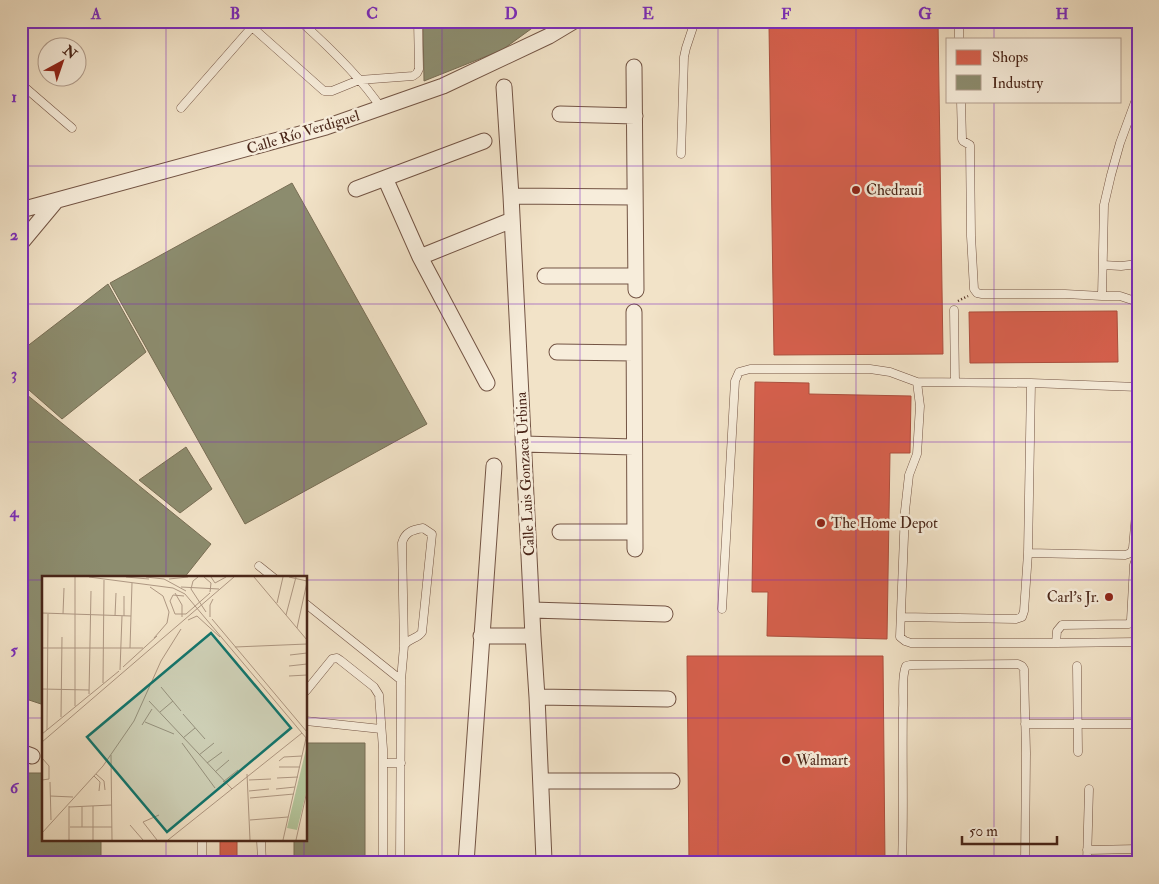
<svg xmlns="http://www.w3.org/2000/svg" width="1159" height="884" font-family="'IM FELL Double Pica',serif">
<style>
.shops{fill:#d6604d;stroke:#ac4e3d}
.industry{fill:#8c8c6e;stroke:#786d54}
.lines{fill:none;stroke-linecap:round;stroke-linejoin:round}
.lane-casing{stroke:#735444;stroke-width:9}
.street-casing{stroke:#735444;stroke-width:17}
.path{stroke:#492518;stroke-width:2.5;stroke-dasharray:1 2.5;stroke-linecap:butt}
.lane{stroke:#f7eddb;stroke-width:8}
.street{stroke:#f7eddb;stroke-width:15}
.grid{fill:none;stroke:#7b2cbf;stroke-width:1;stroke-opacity:0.55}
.poi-dot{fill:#8f2418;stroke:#f7eddb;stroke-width:2}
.labels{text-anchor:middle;stroke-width:5;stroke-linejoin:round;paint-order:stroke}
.street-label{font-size:15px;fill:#492518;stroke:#f7eddb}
.poi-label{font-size:15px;fill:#492518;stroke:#f7eddb;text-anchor:start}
.inset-road{fill:none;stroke:#ae9782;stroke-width:1}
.view{fill:#0f766e;fill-opacity:0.15;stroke:#0f766e;stroke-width:2.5}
.inset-edge{fill:none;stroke:#492518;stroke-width:2.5}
.neatline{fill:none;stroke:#7b2cbf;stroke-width:2}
.grid-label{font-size:16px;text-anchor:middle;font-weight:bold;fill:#7b2cbf}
</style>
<rect width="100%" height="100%" fill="#f2e3c8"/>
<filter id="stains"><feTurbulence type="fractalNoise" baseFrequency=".004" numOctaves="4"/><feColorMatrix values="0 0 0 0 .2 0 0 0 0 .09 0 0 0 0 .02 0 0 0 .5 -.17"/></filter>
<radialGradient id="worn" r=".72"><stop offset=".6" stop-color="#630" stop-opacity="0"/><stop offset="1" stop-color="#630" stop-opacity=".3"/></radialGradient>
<path class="shops" d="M891,21h47l5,333 -169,1 -5,-329 122,-1z
M1117,311l1,51 -148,1 -1,-51z
M755,382l54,1v11l102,2 -1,57h-20l-3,186 -120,-3 1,-44h-16z
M687,656h196l2,207h-196z
M220,840h17v23h-17z
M1104,861l29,1v1h-29z"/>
<path class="industry" d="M423,21h119l-40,29 -78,31z
M292,183l135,241 -182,100 -135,-241z
M108,284l38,68 -84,67 -41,-36v-32z
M21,390l190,154 -27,34h-140v127l-18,-6 -5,-4z
M186,447l26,42 -32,24 -41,-33z
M306,743h59v120h-71v-23h12z
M21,773h23v67h57v23h-80z"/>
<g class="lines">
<defs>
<path id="lane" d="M300,21c28,25 61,56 81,87
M959,21v18
M21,84l51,44
M961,101l1,38 1,2 7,4 1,91 3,53 3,4 5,1h83l37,2 2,-91 7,-30 9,-32 18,-49
M181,108l71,-81 72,64h8l27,-11 54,-4 4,-3 2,-4 -1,-48
M681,154l3,-97 2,-9 9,-27
M1103,265l18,1 17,-2
M1102,296h18l18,6
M954,310l1,72
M1138,387l-107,-4 -114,-1 3,24 -3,48 -8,21 -4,36 -5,126 5,4 6,2h145l82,-1
M1028,553l97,2 6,-2 2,-5 3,-34 1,-128
M259,566l15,12
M306,604l95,76
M722,609l13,-228 4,-9 11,-3h120l20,3 27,10
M901,617l115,2 6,-2 2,-6 4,-58 3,-170
M1056,643l1,-12 5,-6 67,-1 2,-4 3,-55 1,-3 3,-1
M1077,666l1,86
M306,691l26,-32 5,-1 3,2 34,27 5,8 4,54v114
M306,721l75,8
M1025,724h113
M383,763h18
M261,840l1,23
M1087,850l51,-1
M202,863v-23
M400,863l1,-183 3,-34 -2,-103c3,-11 10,-13 21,-15l9,6 -10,98c-4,7 -14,6 -18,14
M902,863c2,-52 0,-103 1,-155 1,-11 -2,-32 3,-42l4,-1 108,-1 4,2 2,3 2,84 -1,110
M1087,863l2,-74"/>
<path id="street" d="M634,67l2,223
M504,87l7,109 22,440 4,61 7,163 2,3
M560,114l75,2
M385,178l35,79 67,126
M356,189l128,-48
M511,196l123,1
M21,210l305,-83 117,-41 106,-50 25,-15
M21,243l35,-42
M420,257l92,-37
M545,276h90
M634,312l1,237
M557,352l77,1
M523,444l111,3
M560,532h75
M532,610l133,4
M481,636h52
M537,697l131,2
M21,752l11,4
M541,781h131
M466,863l28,-397"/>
</defs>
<use href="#lane" class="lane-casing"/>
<use href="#street" class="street-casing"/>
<path class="path" d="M958,301l10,-5"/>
<use href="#lane" class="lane"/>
<use href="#street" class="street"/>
</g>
<path class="grid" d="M166,21v557M304,21v557M442,21v842M580,21v842M718,21v842M856,21v842M994,21v18M994,101v762M21,166h1117M21,304h1117M21,442h1117M21,580h23M306,580h832M21,718h23M306,718h832M166,840v23M304,840v23"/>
<g class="poi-dot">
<circle cx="856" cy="190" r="5"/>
<circle cx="821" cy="523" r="5"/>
<circle cx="1109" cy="597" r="5"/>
<circle cx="786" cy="760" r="5"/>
</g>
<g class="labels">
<g class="street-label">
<text transform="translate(303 132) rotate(-17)" y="5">Calle Río Verdiguel</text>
<text transform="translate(525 474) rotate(-93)" y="5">Calle Luis Gonzaca Urbina</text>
</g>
<g class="poi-label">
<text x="866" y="195">Chedraui</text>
<text x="831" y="528">The Home Depot</text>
<text x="1099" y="602" text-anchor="end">Carl's Jr.</text>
<text x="796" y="765">Walmart</text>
</g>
</g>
<g transform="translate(42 576)">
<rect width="265" height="265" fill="#f2e3c8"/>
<path d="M265,169v44l-10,41 -10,-2z" fill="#b4c59b"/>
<path class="inset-road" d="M33,1v129M47,1l84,11 12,6 122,145M84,1l23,2M104,1l18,2 22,12M156,1l-5,4 -2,8 15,23M162,1l7,6 -1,9M169,1l4,6 11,-6M212,1l53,63M247,1l18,4M127,3l19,-2M108,11l13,9 6,16 -2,11 -13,15M139,11l38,2M133,17l7,12v12M142,20l-11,-1 -3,6 5,13h11M235,27l6,-26M0,37l89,3M21,38l1,-26M144,38l24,-21M244,39l10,-38M73,40l1,-23M82,40v-20M168,41v-12l3,-6M170,43l95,113M146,44l9,-4 23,21M255,52l10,-46M193,71l72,-3M0,72h101M88,72l2,-65M248,79l17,-2M247,90l18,-2M81,91l34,-31M78,94l2,-54M247,100l18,-1M61,107l1,-103M119,111l20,24M0,113l47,1M47,118l2,-103M107,125l83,88M118,136l13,-11M141,138l22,25M19,141l1,-80M103,146l29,12M100,149l10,-16M5,154l1,-116M0,158l77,-63M141,162l12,-10M0,166l192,-165M140,167l33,45M69,179l1,85M157,179l15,-12M0,182l7,8v13l-7,1M237,185l5,-4 18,-1M165,187l15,-11M237,191h21M173,196l14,-12M54,198l8,7 1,9M205,198l3,66M52,200l6,6 -1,9M235,202l21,-1M207,204l22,-1M8,206l1,38M181,206l15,-12M234,213l19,-2M207,215l20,-2M8,220l23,1M208,222l44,-4M27,230v34M27,231l43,-2M40,231v20M208,244l38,-3M88,249l13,15M28,251h42M0,257l61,-67 31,-45 27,-60 20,-32M51,264v-34M115,264l-14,-18 16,-7M126,264l134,-107M241,264l23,-102M254,264l11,-49"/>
<path class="view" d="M169,57l80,95 -124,104 -80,-95z"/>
<rect width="265" height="265" class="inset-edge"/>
</g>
<rect width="1159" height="884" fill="none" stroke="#f2e3c8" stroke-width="55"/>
<rect x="946" y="38" width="175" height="65" fill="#f7eddb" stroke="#b19d8d"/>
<rect x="956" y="50" width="25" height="15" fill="#d6604d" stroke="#b19d8d"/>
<text x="992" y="62" font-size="15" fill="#492518">Shops</text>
<rect x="956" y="75" width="25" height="15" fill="#8c8c6e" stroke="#b19d8d"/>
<text x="992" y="88" font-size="15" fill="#492518">Industry</text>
<g transform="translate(62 62) rotate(40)"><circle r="24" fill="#f7eddb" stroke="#b19d8d"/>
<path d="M0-4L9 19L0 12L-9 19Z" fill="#8f2418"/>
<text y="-8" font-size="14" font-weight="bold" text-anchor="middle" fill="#492518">N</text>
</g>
<path d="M962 836v8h95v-8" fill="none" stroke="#492518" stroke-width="2.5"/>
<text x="969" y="836" font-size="15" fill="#492518" stroke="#f7eddb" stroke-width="4" paint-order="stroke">50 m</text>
<rect x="28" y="28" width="1104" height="828" class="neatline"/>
<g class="grid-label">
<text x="96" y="19">A</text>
<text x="235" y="19">B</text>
<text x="372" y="19">C</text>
<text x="511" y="19">D</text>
<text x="648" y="19">E</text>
<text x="786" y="19">F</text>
<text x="925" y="19">G</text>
<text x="1062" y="19">H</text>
<text x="14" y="102">1</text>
<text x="14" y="240">2</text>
<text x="14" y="379">3</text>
<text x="14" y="517">4</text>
<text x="14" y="655">5</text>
<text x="14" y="793">6</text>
</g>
<rect width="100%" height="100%" filter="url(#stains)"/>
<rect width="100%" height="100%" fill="url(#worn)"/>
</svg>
